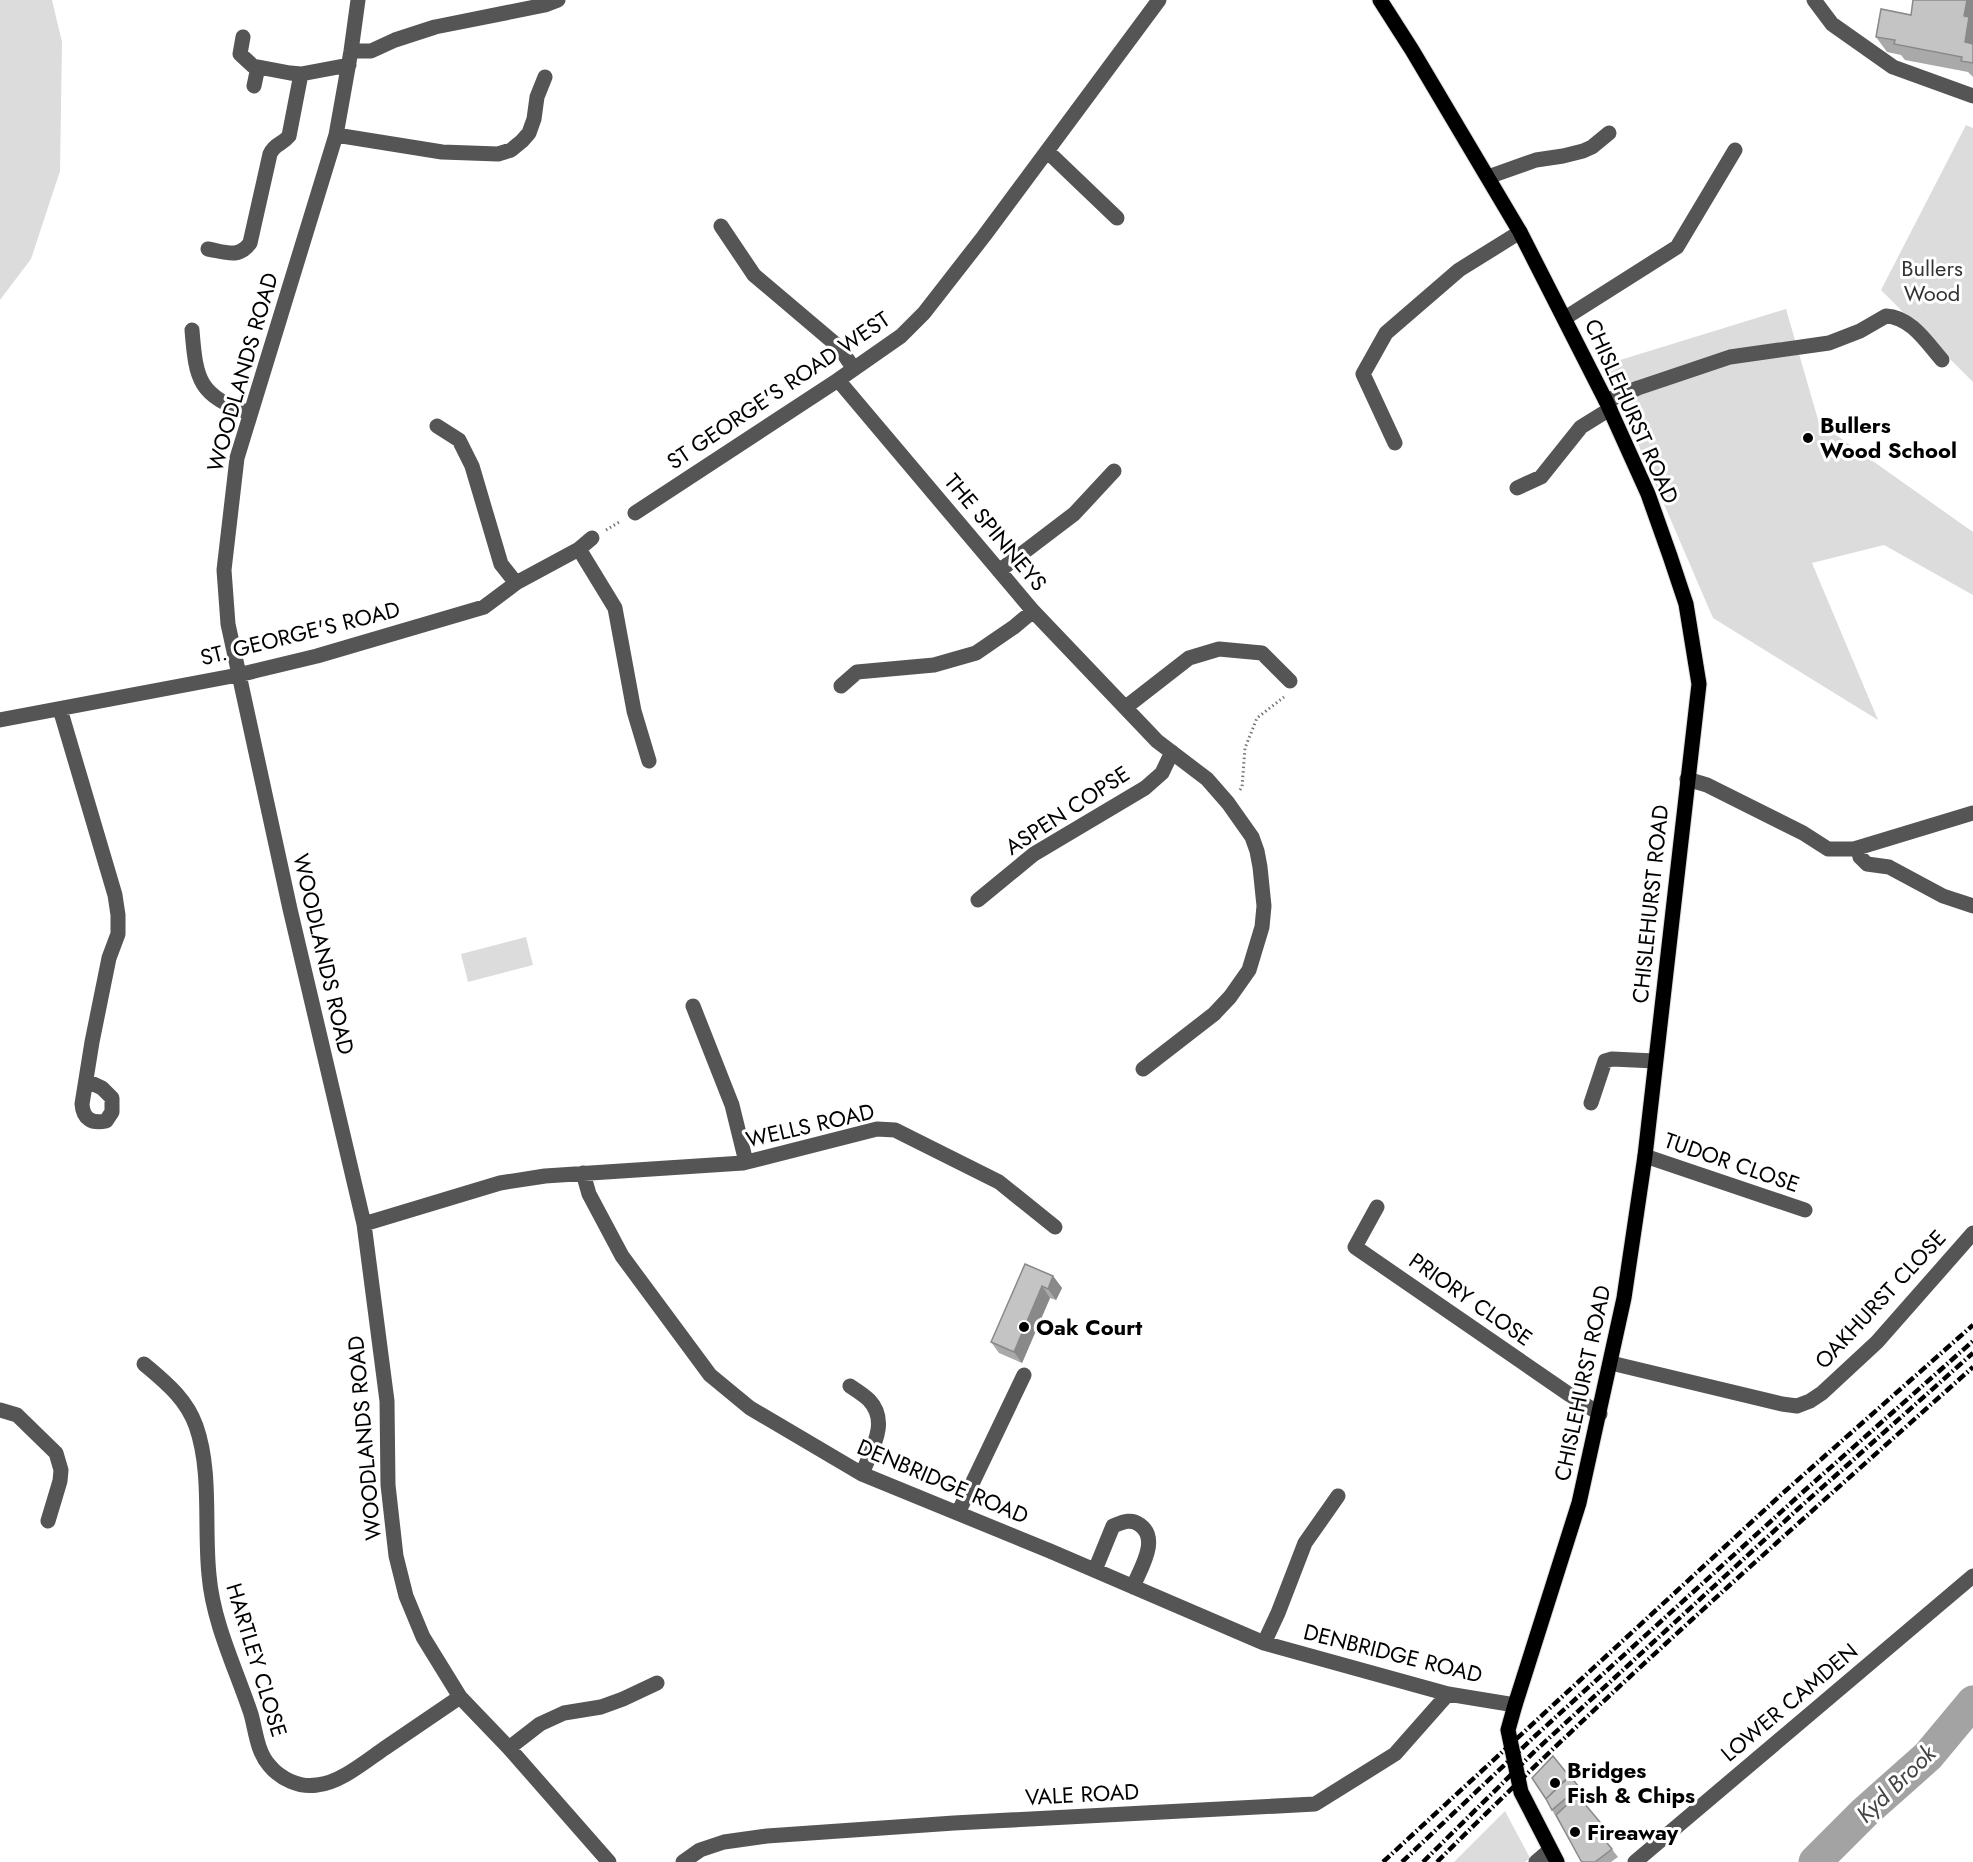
<svg xmlns="http://www.w3.org/2000/svg" width="1973" height="1862" font-family="Jost,sans-serif">
<style>
.green{fill:#dcdcdc}
.lines{fill:none;stroke-linecap:round;stroke-linejoin:round}
.river{stroke:#a3a3a3;stroke-width:33}
.major-casing{stroke:#dbdbdb;stroke-width:17}
.path{stroke:#777;stroke-width:3;stroke-dasharray:1.5 3;stroke-linecap:butt}
.minor{stroke:#555;stroke-width:15}
.major{stroke:#000;stroke-width:15}
.rail{stroke:#000;stroke-width:4.5;stroke-dasharray:9 3 1.5 3;stroke-linecap:butt}
.wall{fill:#a9a9a9}
.shaded-wall{fill:#898989}
.building{fill:#c4c4c4;stroke:#898989;stroke-width:1.5}
.poi-dot{fill:#000;stroke:#fff;stroke-width:2}
.labels{text-anchor:middle;stroke-width:6;stroke-linejoin:round;paint-order:stroke}
.park-label{font-size:22px;fill:#333;stroke:#fff}
.street-label{font-size:22px;fill:#000;stroke:#fff}
.poi-label{font-size:22px;font-weight:bold;fill:#000;stroke:#fff;text-anchor:start}
.water-label{font-size:24px;font-style:italic;fill:#444;stroke:#fff}
</style>
<rect width="100%" height="100%" fill="#fff"/>
<path class="green" d="M0,0h52l10,42 -2,129 -29,88 -31,41z
M1966,125l7,3v254l-92,-92z
M1786,309l33,114 154,109v63l-89,-50 -72,18 66,157 -165,-102 -109,-253z
M526,937l7,28 -65,17 -7,-28z
M1505,1811l25,47 -5,4h-71z"/>
<g class="lines">
<path class="river" d="M1815,1862l50,-50 63,-56 45,-54"/>
<defs>
<path id="major" d="M1380,0l32,50 108,182 86,169 42,93 22,62 16,48 13,80 -54,472 -21,142 -45,205 -64,202 -7,25 13,62 36,70"/>
</defs>
<use href="#major" class="major-casing"/>
<path class="path" d="M606,530l15,-9
M1240,790l2,-3 3,-39 12,-30 27,-21"/>
<path class="minor" d="M358,0l-7,51 -15,84 -99,323 -13,112 4,54 62,285 74,315 23,177 1,84 8,71 10,40 17,41 37,60 49,51 100,114
M1814,0l18,24 61,43 80,29
M243,37l-3,17 13,12 37,7 11,1 48,-9
M351,51h20l24,-11 40,-13 110,-22 13,-5
M254,86l4,-19
M336,135l106,17 56,2 13,-4 11,-9 7,-8 5,-14 3,-22 8,-20
M1047,151l70,67
M1488,177l48,-17 27,-4 20,-5 9,-4 17,-14
M721,226l33,49 85,72 15,22
M208,249c17,3 31,10 42,-6l20,-89c5,-11 12,-9 19,-18l12,-62
M1565,318l112,-71 58,-97
M192,330c4,51 7,66 58,83
M838,380l195,231 124,130 50,38 21,24 24,34 5,14 3,16 4,39 -2,21 -13,43 -19,27 -16,17 -71,55
M1606,401l32,-13 92,-31 99,-14 31,-12 26,-15c25,1 41,27 56,44
M437,426l22,14 13,26 29,98 15,19
M1395,443l-32,-69 23,-41 73,-63 61,-38
M1517,488l24,-11 40,-50 29,-18
M635,513l203,-133 63,-44 23,-23 60,-77 175,-236
M579,549l36,59 19,103 15,50
M999,571l75,-57 40,-43
M841,686l16,-14 77,-7 42,-12 38,-26 19,-16
M1126,707l63,-49 30,-9 43,4 28,28
M60,709l55,186 3,20v19l-9,24 -17,84 -10,62c1,15 10,20 24,17l6,-9v-14l-10,-10 -15,-7
M0,720l238,-45 79,-19 167,-49 32,-24 63,-34 13,-11
M1687,779l20,6 96,48 25,16h26l119,-36
M1858,848l2,9 7,7 22,3 54,29 30,10
M978,900l56,-46 111,-66 17,-15 10,-21
M693,1006l39,99 14,57
M1591,1103l14,-42 7,-2 43,2
M1645,1156l160,54
M583,1173l6,21 33,62 88,119 40,33 112,66 188,77 214,92 184,51 67,11
M1377,1207l-22,40 215,148 30,19
M364,1224l136,-41 45,-7 198,-13 134,-34 18,1 104,52 56,45
M1611,1363l171,41 15,2 13,-5 12,-8 55,-51 96,-109
M144,1364c21,18 42,34 52,62 16,45 8,101 13,149 4,48 27,94 42,139 5,18 6,37 18,51 11,14 31,23 48,20 23,-2 49,-24 68,-37 25,-17 50,-34 75,-51
M850,1386c6,4 14,9 19,14 21,22 2,50 -7,74
M0,1410l17,5 39,38 5,17 -1,11 -12,40
M958,1513l66,-138
M1095,1570l18,-44c10,-4 18,-8 27,-1 20,14 0,44 -7,62
M1264,1643l14,-30 27,-70 33,-47
M509,1748l31,-24 24,-11 37,-6 22,-8 34,-16
M683,1862l17,-12 24,-8 43,-6 187,-13 361,-19 80,-50 53,-60
M1536,1862l14,-12
M1635,1862l338,-286"/>
<use href="#major" class="major"/>
<path class="rail" d="M1383,1862l400,-369 190,-168
M1402,1862l133,-126 269,-245 169,-150
M1423,1862l112,-111 263,-242 175,-156
M1437,1862c172,-172 355,-333 536,-495"/>
</g>
<path class="wall" d="M1973,0v77l-5,-5 -63,-12 -4,-5 -14,-3 -11,-15 35,-22z
M1025,1264l28,12 9,12 -6,12 -6,-2 -28,65 -23,-10 -8,-11z
M1579,1787l6,8 -4,4 28,36 -5,4 14,18 -7,5h-29l-30,-52z"/>
<path class="shaded-wall" d="M1965,0h8v54l-8,-12z
M1053,1276l9,12 -6,12 -8,-11z
M1042,1286l8,12 -28,65 -8,-11z"/>
<path class="building" d="M1913,0h54l-3,16 5,1 -4,25 8,2v19l-12,-2 1,-4 -68,-13 1,-4 -19,-3 5,-28 30,6z
M1025,1264l28,12 -5,13 -6,-3 -28,66 -23,-10z
M1553,1756l16,20 -23,23 -14,-21z
M1570,1776l9,11 -27,23 -6,-11z
M1579,1797l25,30 -6,5 14,17 -17,13h-12l-2,-1 -25,-46 14,-13z"/>
<g class="poi-dot">
<circle cx="1808" cy="438" r="6"/>
<circle cx="1024" cy="1327" r="6"/>
<circle cx="1555" cy="1783" r="6"/>
<circle cx="1575" cy="1832" r="6"/>
</g>
<g class="labels">
<g class="park-label">
<text x="1932" y="276">Bullers<tspan x="1932" dy="25">Wood</tspan></text>
</g>
<g class="street-label">
<text transform="translate(242 372) rotate(-74)" y="8">WOODLANDS ROAD</text>
<text transform="translate(778 390) rotate(-34)" y="8">ST GEORGE'S ROAD WEST</text>
<text transform="translate(1632 411) rotate(66)" y="8">CHISLEHURST ROAD</text>
<text transform="translate(996 532) rotate(50)" y="8">THE SPINNEYS</text>
<text transform="translate(300 633) rotate(-14)" y="8">ST. GEORGE'S ROAD</text>
<text transform="translate(1067 810) rotate(-33)" y="8">ASPEN COPSE</text>
<text transform="translate(1650 904) rotate(-84)" y="8">CHISLEHURST ROAD</text>
<text transform="translate(324 954) rotate(77)" y="8">WOODLANDS ROAD</text>
<text transform="translate(810 1125) rotate(-13)" y="8">WELLS ROAD</text>
<text transform="translate(1732 1162) rotate(19)" y="8">TUDOR CLOSE</text>
<text transform="translate(1471 1299) rotate(35)" y="8">PRIORY CLOSE</text>
<text transform="translate(1880 1299) rotate(-47)" y="8">OAKHURST CLOSE</text>
<text transform="translate(1582 1383) rotate(-78)" y="8">CHISLEHURST ROAD</text>
<text transform="translate(364 1438) rotate(-95)" y="8">WOODLANDS ROAD</text>
<text transform="translate(943 1481) rotate(23)" y="8">DENBRIDGE ROAD</text>
<text transform="translate(1393 1653) rotate(14)" y="8">DENBRIDGE ROAD</text>
<text transform="translate(257 1660) rotate(73)" y="8">HARTLEY CLOSE</text>
<text transform="translate(1789 1702) rotate(-40)" y="8">LOWER CAMDEN</text>
<text transform="translate(1082 1794) rotate(-3)" y="8">VALE ROAD</text>
</g>
<g class="poi-label">
<text x="1820" y="433">Bullers<tspan x="1820" dy="25">Wood School</tspan></text>
<text x="1036" y="1335">Oak Court</text>
<text x="1567" y="1778">Bridges<tspan x="1567" dy="25">Fish &amp; Chips</tspan></text>
<text x="1587" y="1840">Fireaway</text>
</g>
<g class="water-label">
<text transform="translate(1896 1784) rotate(-44)" y="8">Kyd Brook</text>
</g>
</g>
</svg>
